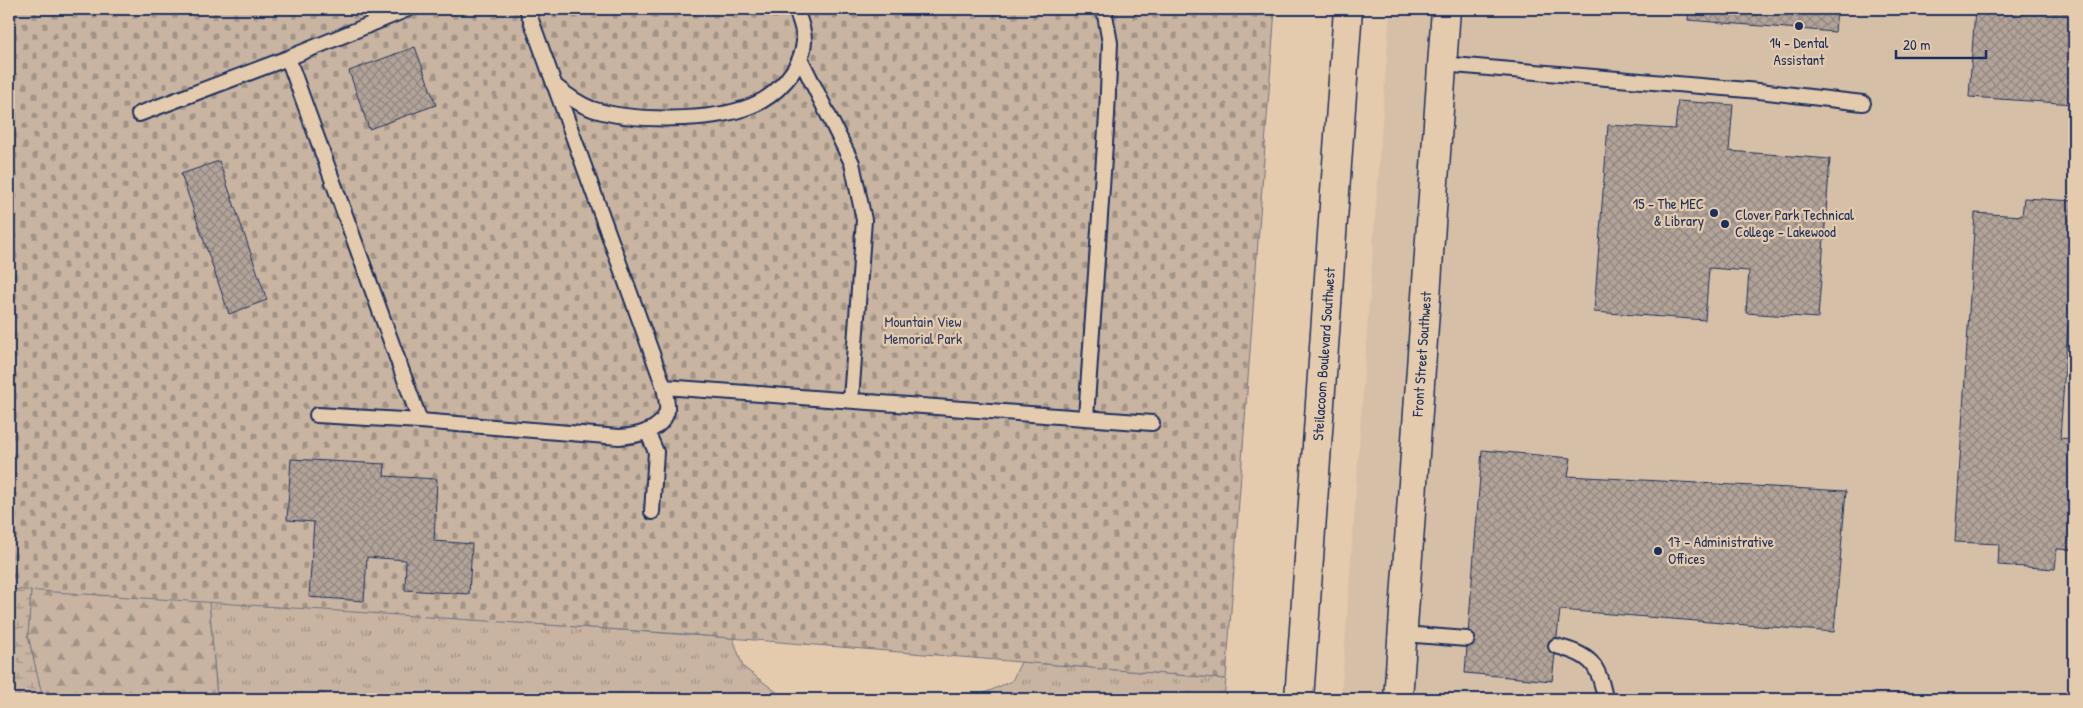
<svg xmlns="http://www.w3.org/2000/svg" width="2083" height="708" font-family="'Patrick Hand',sans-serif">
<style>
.built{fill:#d6bfa7}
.grass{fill:url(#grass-tufts);stroke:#727280}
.forest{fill:url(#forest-firs);stroke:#727280}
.wetland{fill:url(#wetland-marsh);stroke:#727280}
.cemetery{fill:url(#cemetery-stones);stroke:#727280}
.building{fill:url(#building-cross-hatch);stroke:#1b2f5e}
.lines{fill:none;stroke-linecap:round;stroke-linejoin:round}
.service-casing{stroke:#1b2f5e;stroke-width:18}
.minor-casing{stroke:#1b2f5e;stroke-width:31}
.secondary-casing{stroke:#1b2f5e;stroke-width:31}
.path{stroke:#1b2f5e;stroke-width:3;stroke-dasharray:5 4;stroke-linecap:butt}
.service{stroke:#e5cbad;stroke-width:14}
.minor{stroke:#e5cbad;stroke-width:28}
.secondary{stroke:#e5cbad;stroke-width:28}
.poi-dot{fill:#1b2f5e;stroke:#e5cbad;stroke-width:2}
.labels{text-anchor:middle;stroke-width:4.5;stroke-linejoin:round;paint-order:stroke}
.poi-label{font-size:15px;fill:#1b2f5e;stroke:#e5cbad;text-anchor:start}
.park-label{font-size:15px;fill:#2c3c65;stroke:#e5cbad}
.street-label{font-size:15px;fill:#1b2f5e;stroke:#e5cbad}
</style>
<defs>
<pattern id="grass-tufts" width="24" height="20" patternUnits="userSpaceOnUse" patternTransform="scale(1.25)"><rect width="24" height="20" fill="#c8b4a1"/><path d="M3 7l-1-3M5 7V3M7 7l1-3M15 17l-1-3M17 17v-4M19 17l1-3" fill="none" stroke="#a29386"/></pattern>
<pattern id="forest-firs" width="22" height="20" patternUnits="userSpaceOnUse" patternTransform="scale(1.25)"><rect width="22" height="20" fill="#c8b4a1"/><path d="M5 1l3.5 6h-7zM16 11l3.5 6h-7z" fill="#a29386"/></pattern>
<pattern id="wetland-marsh" width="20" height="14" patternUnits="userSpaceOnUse" patternTransform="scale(1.25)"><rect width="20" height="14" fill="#c8b4a1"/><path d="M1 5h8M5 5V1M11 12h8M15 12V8" fill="none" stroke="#a29386"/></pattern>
<pattern id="cemetery-stones" width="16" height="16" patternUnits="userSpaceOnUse" patternTransform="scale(1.25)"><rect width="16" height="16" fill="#c8b4a1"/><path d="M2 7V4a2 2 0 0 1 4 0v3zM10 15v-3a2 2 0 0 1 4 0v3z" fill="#a29386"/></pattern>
<pattern id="building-cross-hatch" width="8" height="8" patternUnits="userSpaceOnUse" patternTransform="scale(1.25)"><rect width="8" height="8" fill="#b3a499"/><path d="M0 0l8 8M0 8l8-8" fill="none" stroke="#918680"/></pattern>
</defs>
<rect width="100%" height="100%" fill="#e5cbad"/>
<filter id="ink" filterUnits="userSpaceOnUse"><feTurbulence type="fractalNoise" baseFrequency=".02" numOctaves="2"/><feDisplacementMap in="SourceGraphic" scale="10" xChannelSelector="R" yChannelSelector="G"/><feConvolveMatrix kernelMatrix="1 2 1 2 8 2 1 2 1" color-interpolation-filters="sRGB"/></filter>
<g filter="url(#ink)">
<path class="built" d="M1390,9h684v690h-733z"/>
<path class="grass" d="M209,601l524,37 10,29 43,32h-569z
M1021,662l205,17 -2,20h-253l41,-18z"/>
<path class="forest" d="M158,426l51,175 8,98h-174l-15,-63 4,-60z"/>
<path class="wetland" d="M9,573l23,3 -4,60 15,63h-34z"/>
<path class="cemetery" d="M9,9h1266l-49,670 -544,-45 -673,-45z"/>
<path class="building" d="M1689,9h148l-2,23 -147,-12z
M1975,9h99v95l-105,-7z
M415,47l21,58 -67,24 -20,-58z
M1678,101l55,4 -4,46 101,8 -12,159 -72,-5 3,-42 -40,-3 -4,52 -111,-8 14,-187 67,4z
M219,161l48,139 -38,14 -48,-140z
M2024,198l50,3v123h-6l-8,114 14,1v111l-17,-1 -2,20 -57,-4 1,-21 -44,-2 20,-329 47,3z
M1482,450l89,8 -3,18 278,15 -12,141 -274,-22 -8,71 -87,-8z
M291,459l94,5 -1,12 53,3 -3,62 38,3 -3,50 -64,-4 1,-30 -39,-3 -3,44 -55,-4 5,-75 -27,-2z"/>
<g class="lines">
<defs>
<path id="service" d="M288,58l132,363
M800,58l52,105 12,57 -13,180
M1442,64l317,27 104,12
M554,85c12,10 24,19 38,24 40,13 120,13 159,-3 24,-9 51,-37 53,-64 1,-10 -5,-24 -8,-33
M139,114l149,-56 120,-49
M664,387l488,36
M317,415l103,6 199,16c17,-1 43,-6 48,-26 1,-7 -2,-17 -3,-24l-137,-378
M1086,418l21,-303 3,-72 -6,-34
M647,431l9,21 -4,60
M1403,634l64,5
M1556,646c34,9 43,17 49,53"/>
<path id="minor" d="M1398,699l48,-690"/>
<path id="secondary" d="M1299,699l49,-690"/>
</defs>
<use href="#service" class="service-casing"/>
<use href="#minor" class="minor-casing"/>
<use href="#secondary" class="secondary-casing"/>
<path class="path" d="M2044,699v-3"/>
<use href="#service" class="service"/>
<use href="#minor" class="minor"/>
<use href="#secondary" class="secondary"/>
</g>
</g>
<g class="poi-dot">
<circle cx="1799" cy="26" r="5"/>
<circle cx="1714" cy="213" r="5"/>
<circle cx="1725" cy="224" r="5"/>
<circle cx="1658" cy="551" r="5"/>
</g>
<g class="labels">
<g class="poi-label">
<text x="1799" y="48" text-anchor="middle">14 - Dental<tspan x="1799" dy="17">Assistant</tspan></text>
<text x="1704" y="209" text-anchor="end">15 - The MEC<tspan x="1704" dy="17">&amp; Library</tspan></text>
<text x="1735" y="220">Clover Park Technical<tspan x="1735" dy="17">College - Lakewood</tspan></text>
<text x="1668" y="547">17 - Administrative<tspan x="1668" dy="17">Offices</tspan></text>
</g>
<g class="park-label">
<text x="923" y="327">Mountain View<tspan x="923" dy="17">Memorial Park</tspan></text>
</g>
<g class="street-label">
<text transform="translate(1324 354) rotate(-86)" y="5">Steilacoom Boulevard Southwest</text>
<text transform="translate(1422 354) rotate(-86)" y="5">Front Street Southwest</text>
</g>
</g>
<rect width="2083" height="708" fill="none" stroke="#e5cbad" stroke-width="30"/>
<rect x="15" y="15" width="2053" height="678" fill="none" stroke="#1b2f5e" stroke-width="2" filter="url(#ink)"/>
<path d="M1896 50v8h90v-8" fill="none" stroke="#1b2f5e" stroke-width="2.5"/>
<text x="1903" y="50" font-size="15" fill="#1b2f5e" stroke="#e5cbad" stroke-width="4" paint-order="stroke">20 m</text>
</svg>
